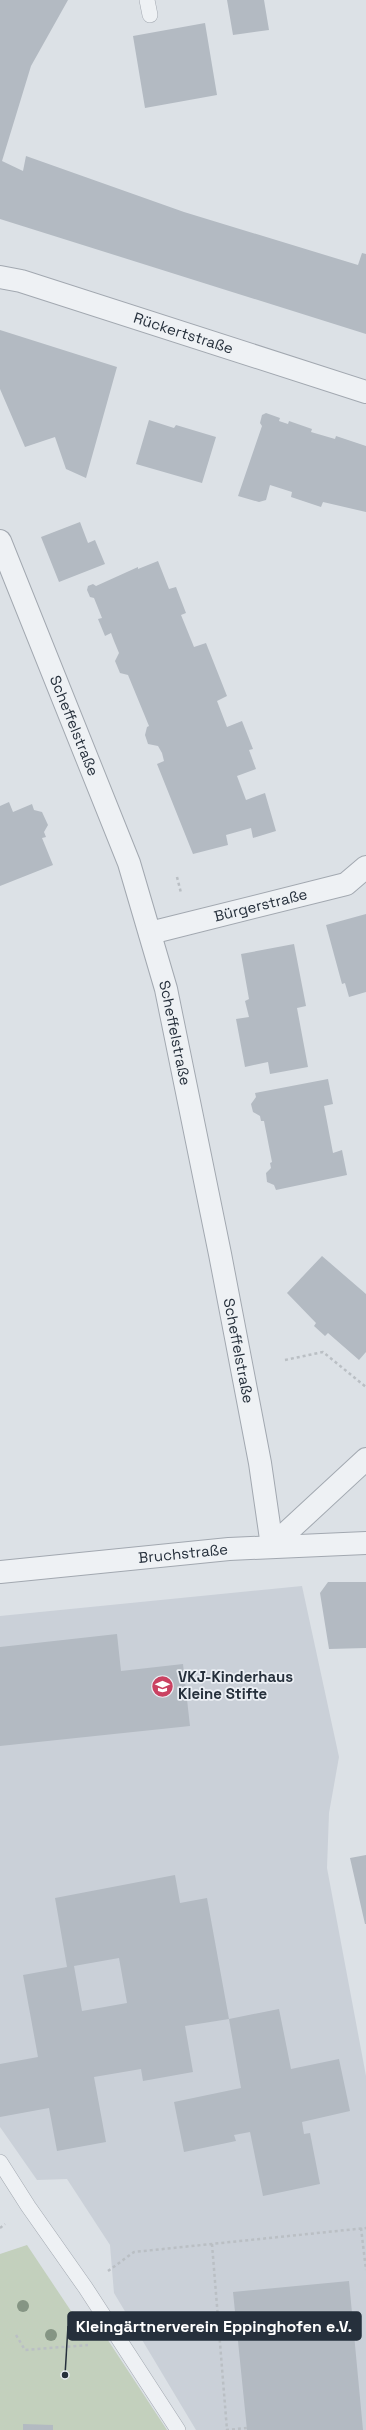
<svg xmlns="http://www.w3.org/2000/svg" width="366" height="2430" font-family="'Space Grotesk',sans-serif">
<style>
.built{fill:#cad0d8}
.green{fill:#c3d0bd}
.building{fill:#b3bac2;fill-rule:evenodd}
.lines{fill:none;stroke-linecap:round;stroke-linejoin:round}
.lane-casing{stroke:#a2a8b0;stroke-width:16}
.street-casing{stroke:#a2a8b0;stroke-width:24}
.path{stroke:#babfc4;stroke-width:2.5;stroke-dasharray:3 3;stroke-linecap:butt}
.lane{stroke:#eef1f4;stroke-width:15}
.street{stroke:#eef1f4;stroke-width:22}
.tree{fill:#859584}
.labels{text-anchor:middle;stroke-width:3.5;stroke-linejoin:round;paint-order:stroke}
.street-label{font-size:15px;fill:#26303c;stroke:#ebeff4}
.poi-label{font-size:15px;font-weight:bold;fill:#26303c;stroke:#ebeff4;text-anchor:start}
.leader{fill:none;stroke:#26303c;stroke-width:1.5}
.callout-dot{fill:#26303c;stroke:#ebeff4;stroke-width:1.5}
.callout{fill:#26303c;stroke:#26303c;stroke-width:1.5}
.callout-label{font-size:16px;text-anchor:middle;font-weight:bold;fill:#fff}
</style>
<rect width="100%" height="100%" fill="#dce1e6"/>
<path class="built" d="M302,1586l37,171 -10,56 -2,55 39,208v354h-170l-82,-137 -4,-48 -43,-66 -30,1 -37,-53v-511z"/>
<path class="green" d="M27,2245l44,66 23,8 73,111h-167v-176z"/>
<path class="building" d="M0,0h68l-37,66 -29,95 21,10 3,-15 158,56 174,53 4,-12 4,1v80l-366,-115z
M227,0h37l5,30 -36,5z
M205,23l12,72 -72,13 -12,-72z
M0,330l117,37 -31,111 -20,-9 -11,-32 -30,10 -25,-58z
M266,413l14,5 -1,3 9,3 1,-3 23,8 -1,3 24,7 1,-3 30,10v66l-43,-10 -2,5 -30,-10 1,-5 -22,-7 -4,15 -7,2 -21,-6 24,-70 -2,-3 2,-8z
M149,420l25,8 2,-3 40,12 -14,46 -66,-19z
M80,522l8,21 7,-3 10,24 -46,18 -18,-45z
M158,561l11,28 7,-2 10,26 -5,2 13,32 12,-4 21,53 -10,5 10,26 15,-6 11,28 -4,1 7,19 -19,7 9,24 19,-7 11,38 -23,7 -2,-10 -25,7 2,10 -35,9 -36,-90 7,-3 -2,-8 -4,-7 -10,-2 -3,-9 2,-8 2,-1 -21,-51 -8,-2 -5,-12 4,-8 -5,-12 -3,-8 -6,3 -7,-17 4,-1 -8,-20 -4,-1 -3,-7 1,-4 5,-2 3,2 42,-19v2z
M9,802l4,10 19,-8 2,6 8,2 6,13 -4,7 2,5 -4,1 11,27 -53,21v-80z
M366,914v78l-17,5 -4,-14 -3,1 -16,-59z
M294,944l12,62 -9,2 11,59 -38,7 -2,-12 -23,5 -9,-48 13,-2 -4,-16 4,-2 -8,-45z
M328,1079l5,25 -9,2 9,47 9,-3 5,25 -71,15 -2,-5 -7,-3 -1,-9 5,-5 -1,-5 2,-1 -8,-41h-3l-1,-5 -7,-4 -2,-8 5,-7 -1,-4z
M322,1256l44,38v58l-7,8 -31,-27 -3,3 -11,-10 2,-3 -29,-30z
M328,1582h38v66l-37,1 -9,-56z
M117,1634l4,37 62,-7 7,62 -190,20v-99z
M366,1855v69h-1l-15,-66z
M175,1875l5,28 27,-5 22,121 50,-10 12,60 48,-10 11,52 -48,11 2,12 6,-1 10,51 -57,12 -13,-64 -16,3 2,6 -52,11 -10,-50 67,-14 -12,-69 -44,7 8,46 -50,9 -2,-12 -47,8 12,65 -49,9 -8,-43 -49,9v-53l38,-7 -15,-82 44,-8 -12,-69zM119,1958l8,45 -45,8 -8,-45z
M349,2281l14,149h-116l-14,-138z
M23,2424l30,1v5h-30z"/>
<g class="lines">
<defs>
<path id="lane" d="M147,0l3,15
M0,2162l28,44 57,81 93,143"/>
<g id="street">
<path id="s1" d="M0,277l21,4 345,111"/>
<path id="s2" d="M0,541l129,322 37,126 54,265 40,209 12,83"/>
<path id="s3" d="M150,933l196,-49 20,-17"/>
<path d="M272,1546l94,-87"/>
<path id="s4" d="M0,1572l229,-23 137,-6"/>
</g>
</defs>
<use href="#lane" class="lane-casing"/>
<use href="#street" class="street-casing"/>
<path class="path" d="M177,877l4,16
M285,1360l38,-8 43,35
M0,2228l5,-4
M361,2228l5,42
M212,2244l15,186
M108,2271l26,-19 232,-24
M16,2335l9,15 63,-5
M226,2430l21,-2"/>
<use href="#lane" class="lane"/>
<use href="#street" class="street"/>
</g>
<g class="tree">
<circle cx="23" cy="2306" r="6"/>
<circle cx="51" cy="2335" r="6"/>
</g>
<defs>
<symbol id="school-disc" viewBox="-11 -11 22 22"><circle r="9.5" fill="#ca4161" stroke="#ebeff4"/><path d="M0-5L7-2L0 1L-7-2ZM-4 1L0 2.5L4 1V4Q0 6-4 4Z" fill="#fff"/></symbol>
</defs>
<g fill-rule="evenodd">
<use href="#school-disc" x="150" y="1674" width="25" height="25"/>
</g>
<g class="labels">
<g class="street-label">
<text dy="5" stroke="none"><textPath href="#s1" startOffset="192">Rückertstraße</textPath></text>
<text dy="5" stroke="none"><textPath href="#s2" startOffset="199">Scheffelstraße</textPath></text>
<text dy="5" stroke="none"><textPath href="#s3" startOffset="114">Bürgerstraße</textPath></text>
<text dy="5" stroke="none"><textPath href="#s2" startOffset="523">Scheffelstraße</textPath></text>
<text dy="5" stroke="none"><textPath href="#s2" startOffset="847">Scheffelstraße</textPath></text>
<text dy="5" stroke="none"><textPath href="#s4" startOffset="184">Bruchstraße</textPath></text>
</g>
<g class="poi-label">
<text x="178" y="1682">VKJ-Kinderhaus<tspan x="178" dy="17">Kleine Stifte</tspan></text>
</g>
</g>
<path class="leader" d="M65 2375L68 2326"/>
<circle class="callout-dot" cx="65" cy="2375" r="4"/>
<rect class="callout" x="68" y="2312" width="293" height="28" rx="4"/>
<g class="callout-label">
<text x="214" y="2332">Kleingärtnerverein Eppinghofen e.V.</text>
</g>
</svg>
